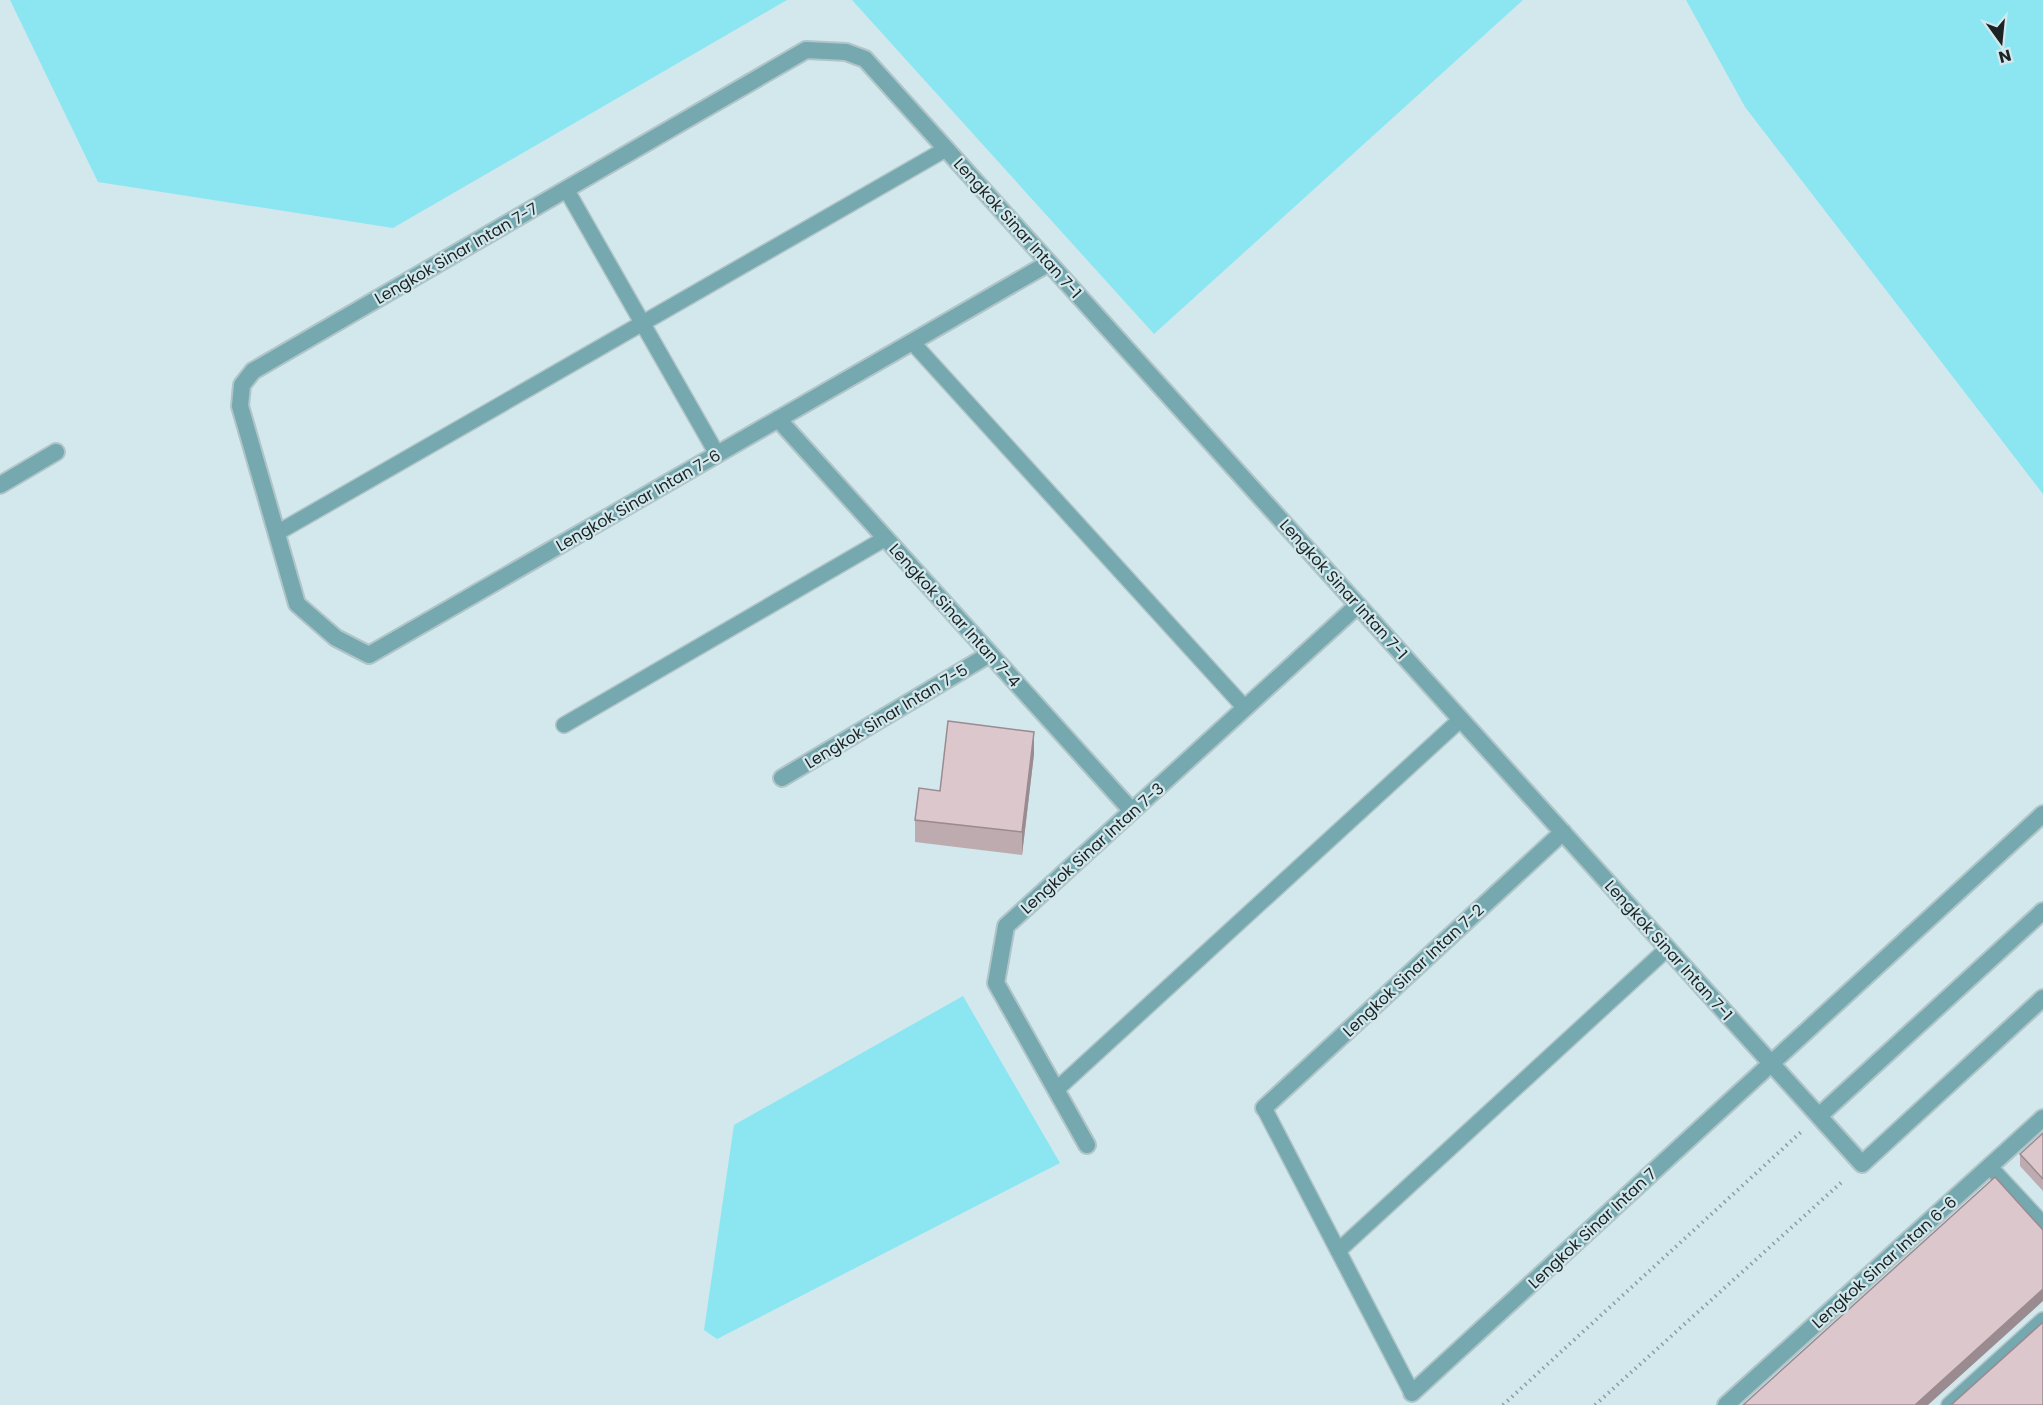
<svg xmlns="http://www.w3.org/2000/svg" width="2043" height="1405" font-family="Poppins,sans-serif">
<style>
.green{fill:#8be6f2}
.lines{fill:none;stroke-linecap:round;stroke-linejoin:round}
.service-casing{stroke:#b1c5c8;stroke-width:18}
.minor-casing{stroke:#b1c5c8;stroke-width:20}
.path{stroke:#8c9da0;stroke-width:4;stroke-dasharray:1.5 4.5;stroke-linecap:butt}
.service{stroke:#75a8af;stroke-width:15}
.minor{stroke:#75a8af;stroke-width:16}
.wall{fill:#bdabb0}
.shaded-wall{fill:#9a8b90}
.building{fill:#dcc7cd;stroke:#9a8b90;stroke-width:1.5}
.labels{text-anchor:middle;stroke-width:4.5;stroke-linejoin:round;paint-order:stroke}
.street-label{font-size:16px;fill:#1b2324;stroke:#d2e8ec}
</style>
<rect width="100%" height="100%" fill="#d2e8ec"/>
<path class="green" d="M10,0h777l-394,228 -295,-46z
M852,0h671l-369,334z
M1686,0h357v494l-298,-387z
M963,996l97,167 -343,176 -13,-9 30,-205z"/>
<g class="lines">
<defs>
<path id="service" d="M566,189l151,265
M912,342l333,366
M277,533l669,-384
M564,725l322,-187
M1056,1090l405,-371
M1264,1108l148,285
M1990,1167l53,57
M1338,1251l330,-303
M1949,1405l94,-85"/>
<path id="minor" d="M1049,263l-680,392 -33,-17 -39,-34 -57,-198 2,-21 11,-14 553,-321 40,2 19,7 997,1105 181,-166
M778,419l354,392
M0,485l56,-33
M782,778l208,-124
M1264,1108l299,-276
M1819,1116l224,-205
M1087,1145l-91,-162 10,-57 352,-321
M1412,1393l631,-579
M1726,1405l317,-287"/>
</defs>
<use href="#service" class="service-casing"/>
<use href="#minor" class="minor-casing"/>
<path class="path" d="M1503,1405l298,-273
M1595,1405l249,-225"/>
<use href="#service" class="service"/>
<use href="#minor" class="minor"/>
</g>
<path class="wall" d="M1034,754l-12,101 -107,-13v-22l25,-29z
M2043,1133v58l-23,-25v-12z"/>
<path class="shaded-wall" d="M1034,732v22l-12,101v-23z
M2043,1289v12l-115,104h-13z"/>
<path class="building" d="M948,721l86,11 -12,100 -107,-12 4,-32 21,3z
M2043,1133v46l-23,-25z
M1995,1177l48,53v59l-128,116h-172z
M2043,1322v83h-92z"/>
<g class="labels">
<g class="street-label">
<text transform="translate(1018 228) rotate(48)" y="6">Lengkok Sinar Intan 7-1</text>
<text transform="translate(456 253) rotate(-30)" y="6">Lengkok Sinar Intan 7-7</text>
<text transform="translate(638 500) rotate(-30)" y="6">Lengkok Sinar Intan 7-6</text>
<text transform="translate(1344 589) rotate(48)" y="6">Lengkok Sinar Intan 7-1</text>
<text transform="translate(955 615) rotate(48)" y="6">Lengkok Sinar Intan 7-4</text>
<text transform="translate(886 716) rotate(-31)" y="6">Lengkok Sinar Intan 7-5</text>
<text transform="translate(1092 848) rotate(-42)" y="6">Lengkok Sinar Intan 7-3</text>
<text transform="translate(1669 950) rotate(48)" y="6">Lengkok Sinar Intan 7-1</text>
<text transform="translate(1413 970) rotate(-43)" y="6">Lengkok Sinar Intan 7-2</text>
<text transform="translate(1592 1228) rotate(-43)" y="6">Lengkok Sinar Intan 7</text>
<text transform="translate(1884 1262) rotate(-42)" y="6">Lengkok Sinar Intan 6-6</text>
</g>
</g>
<g transform="translate(2001 42) rotate(165)" stroke="#d2e8ec" stroke-width="4.5" paint-order="stroke">
<path d="M0-4.5L10 22L0 15L-10 22Z" fill="#1b2324"/>
<text y="-9" font-size="16" font-weight="bold" text-anchor="middle" fill="#1b2324">N</text>
</g>
</svg>
